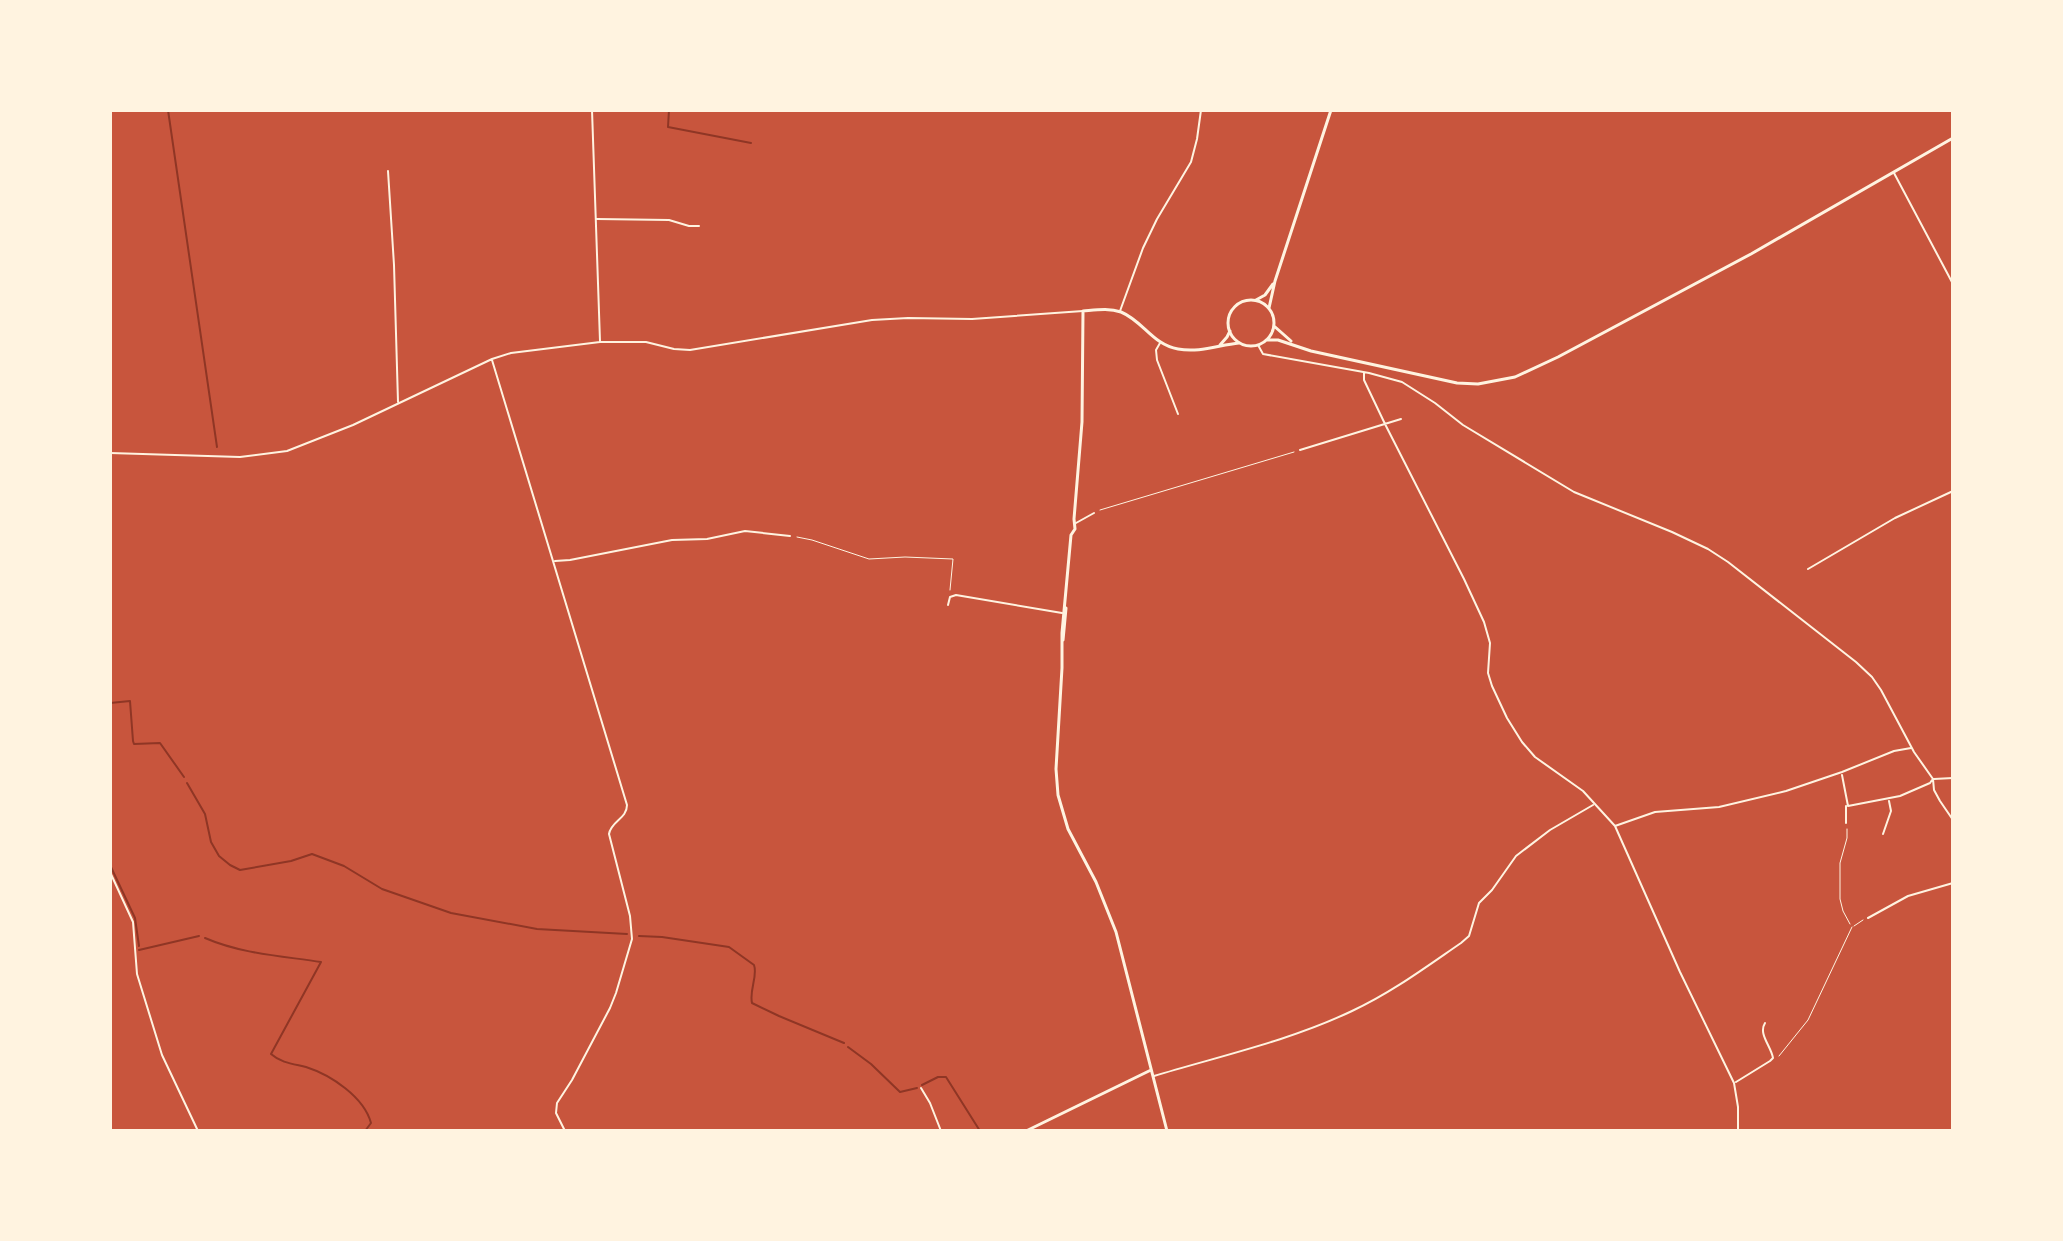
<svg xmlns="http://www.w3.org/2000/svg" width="2063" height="1241" font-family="Lora,serif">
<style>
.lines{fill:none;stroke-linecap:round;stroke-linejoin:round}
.stream{stroke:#8f3625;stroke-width:2}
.path{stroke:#fff3e0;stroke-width:1}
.minor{stroke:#fff3e0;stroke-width:2}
.tertiary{stroke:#fff3e0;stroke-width:3}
.secondary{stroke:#fff3e0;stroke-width:3}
</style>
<rect width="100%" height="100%" fill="#c8553d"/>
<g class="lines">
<path class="stream" d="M168,110l49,337
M669,110l-1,17 83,16
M110,703l20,-2 3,40 1,3 26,-1 24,34
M187,783l18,31 6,28 8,14 11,9 10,5 51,-9 21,-7 32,12 38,23 69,24 86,16 90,5
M110,865l25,53 4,28
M639,936l23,1 67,10 25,18c4,11 -5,25 -2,38l27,13 65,27
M205,938c37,16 77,18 116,24l-50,92c10,9 23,10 35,13 25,8 58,30 65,56l-6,8
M139,950l60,-14
M848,1047l23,17 29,28 17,-4
M922,1085l16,-8h8l34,54"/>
<path class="path" d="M1100,510l194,-58
M797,537l15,3 57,19 36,-2 48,2 -3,31
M1847,829v9l-7,25v36l3,12 7,13
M1854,926l9,-6
M1779,1056l29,-36 44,-93"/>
<path class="minor" d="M592,110l8,231
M388,171l6,94 4,137
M1894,173l59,111
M597,219l72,1 20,6h10
M1120,311l23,-63 14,-29 34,-57 6,-23 4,-29
M1160,343l-4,7 1,10 21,54
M1258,345l5,9 106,19 33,9 33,21 28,22 111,67 98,40 36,17 20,13 128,100 16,15 9,13 33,62 19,27 1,11 6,11 13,19
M492,360l135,445c0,14 -16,16 -18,29l21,82 2,23 -16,54 -6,15 -38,72 -15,23 -1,10 9,18
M1364,373v7l21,44 79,155 20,43 6,21 -2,30 4,13 15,32 15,24 13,15 48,34 32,35 65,146 54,111 4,24v24
M1300,450l101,-31
M110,453l130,4 47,-6 66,-26 139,-66 19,-6 89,-11h46l28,7 16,1 182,-30 36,-2 64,1 111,-8
M1076,523l18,-10
M555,561l15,-1 102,-20 35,-1 38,-8 45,5
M1808,569l87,-51 58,-27
M948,605l2,-8 6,-2 106,18
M1842,775l6,31 52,-10 30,-13 2,-3
M1934,779l19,-1
M1846,823v-17
M1615,826l40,-14 64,-5 67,-16 56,-19 52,-21 17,-3
M1883,834l8,-23 -2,-10
M110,872l23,50 4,52 25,81 36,76
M1868,918l40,-22 45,-13
M1154,1076c66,-20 135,-35 198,-65 39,-18 74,-44 109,-68l8,-7 10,-33 13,-13 24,-34 34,-26 43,-25
M1736,1082l34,-21 3,-3c-2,-12 -15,-24 -8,-35
M921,1088l9,15 11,28"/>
<path class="tertiary" d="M1220,345l7,-8 3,-6
M1063,640l3,-32
M1026,1131l125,-61
M1167,1131l-51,-199 -20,-50 -28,-53 -10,-34 -2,-26 6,-101v-35l9,-98 4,-6 -1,-10 8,-97 1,-111c13,-1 26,-3 38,1 22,9 32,33 57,37 21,4 41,-4 61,-6"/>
<path class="secondary" d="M1256,300l9,-5 8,-11
M1228 323a23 23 0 1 1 46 0a23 23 0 1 1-46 0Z
M1269,308l6,-27 56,-171
M1274,326l17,15
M1266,340h12l33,11 146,32 21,1 37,-7 43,-20 193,-103 202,-116"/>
</g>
<rect width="2063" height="1241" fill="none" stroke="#fff3e0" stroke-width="224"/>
</svg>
